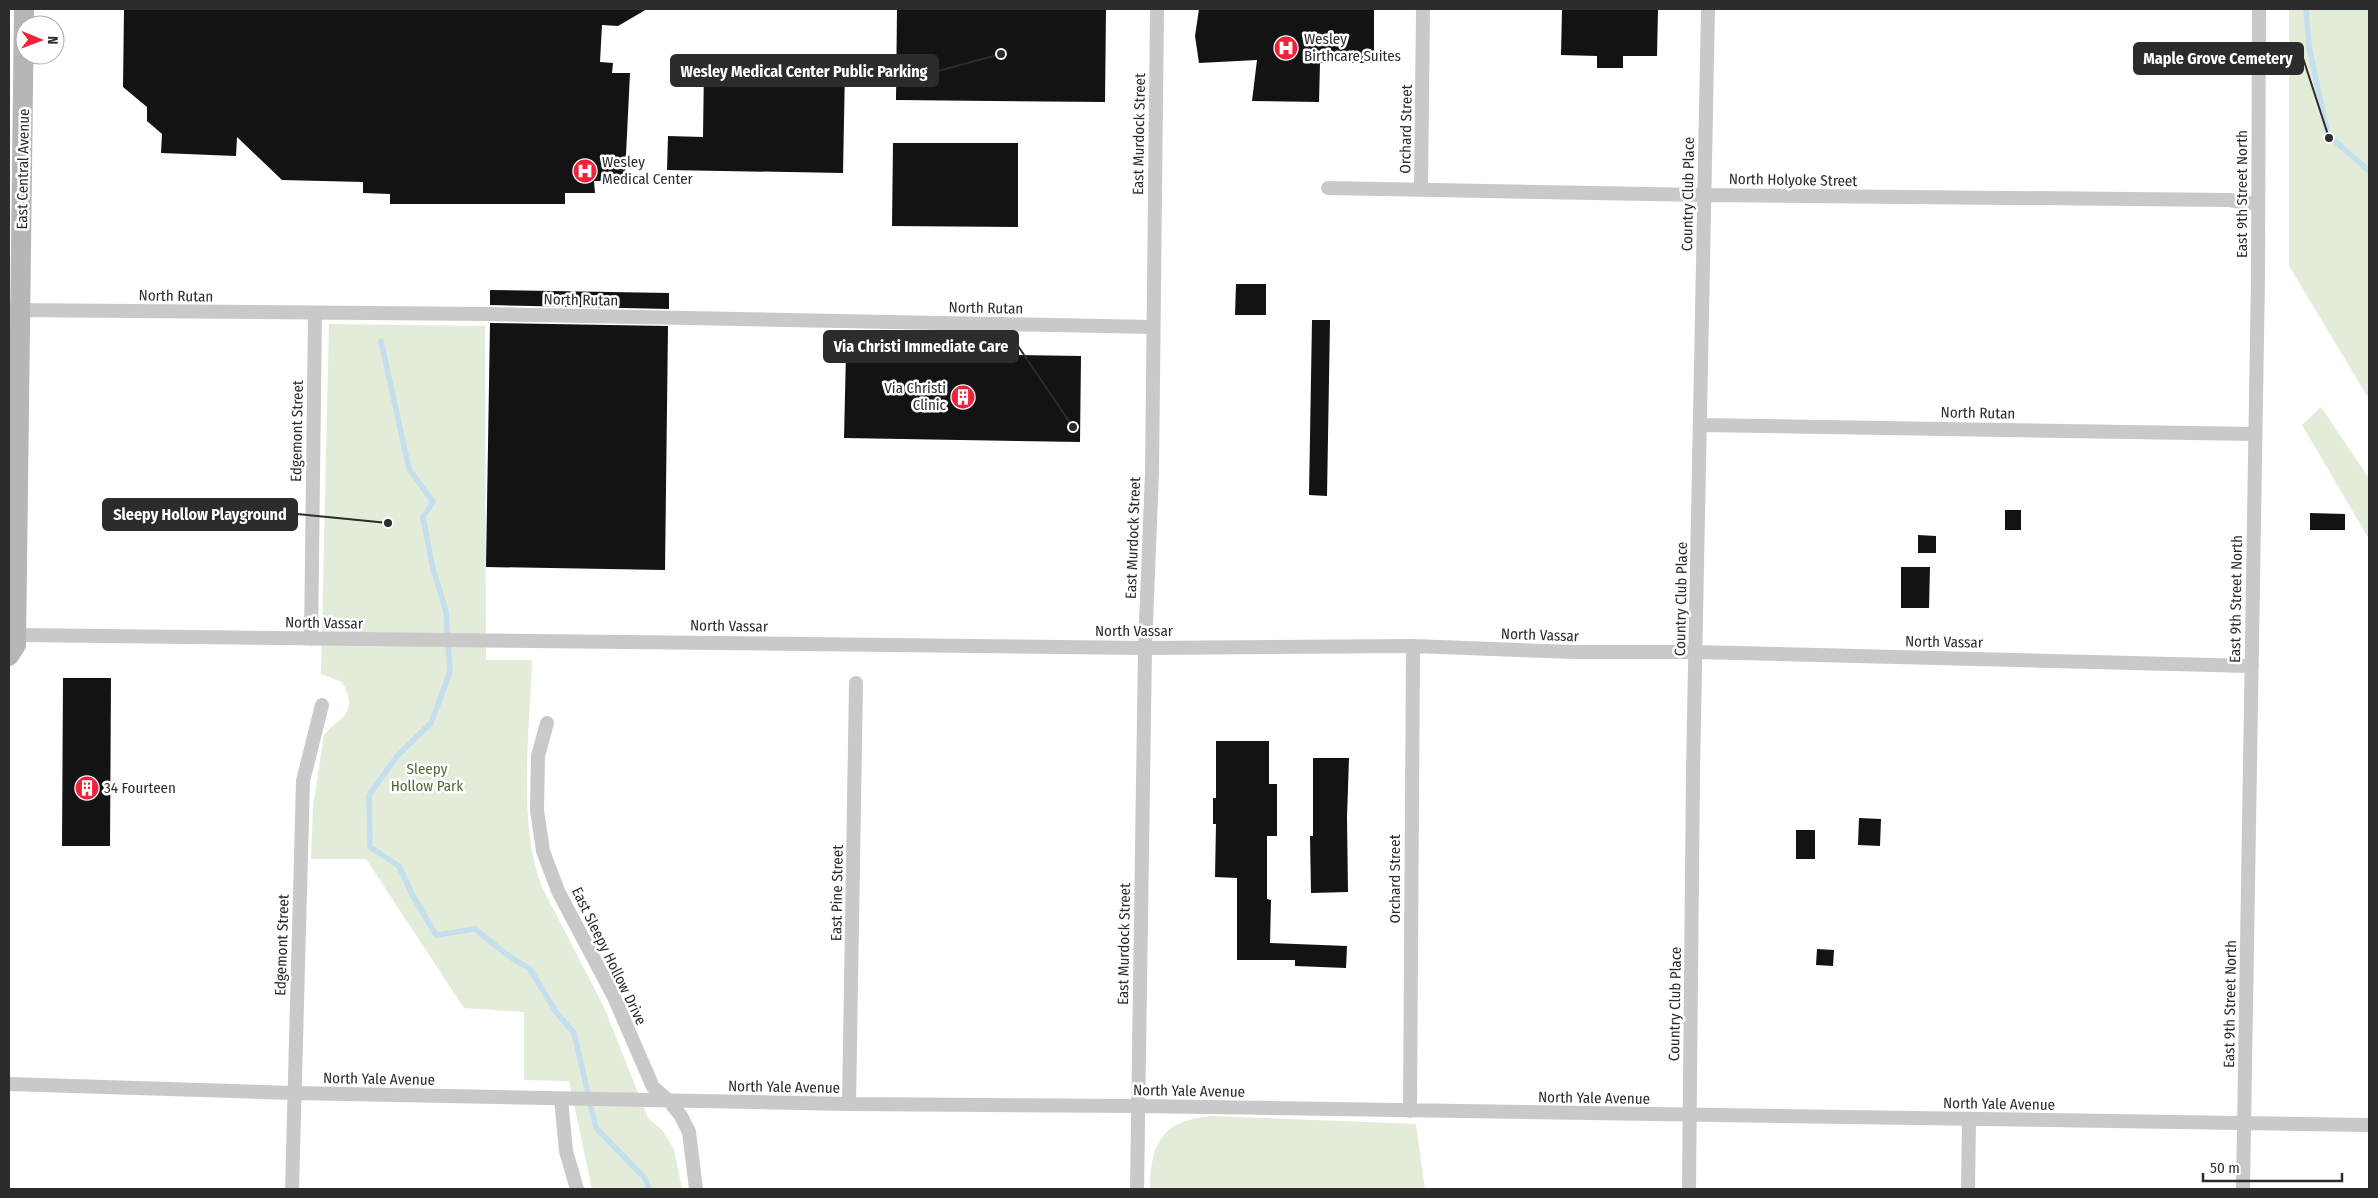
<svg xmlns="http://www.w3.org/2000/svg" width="2378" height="1198" font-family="'Fira Sans Condensed',sans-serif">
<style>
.green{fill:#e3ebd9}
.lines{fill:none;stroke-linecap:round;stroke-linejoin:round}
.stream{stroke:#c3deed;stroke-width:5.5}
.building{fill:#131313}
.minor{stroke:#c9c9c9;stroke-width:14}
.secondary{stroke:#b6b6b6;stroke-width:20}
.labels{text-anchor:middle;stroke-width:5;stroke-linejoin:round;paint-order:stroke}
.poi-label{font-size:15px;fill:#2c2c2c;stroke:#fff;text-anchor:start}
.street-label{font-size:15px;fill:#2c2c2c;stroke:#fff}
.park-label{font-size:15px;fill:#516a38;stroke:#fff}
.leader{fill:none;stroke:#2c2c2c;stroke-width:2}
.callout-dot{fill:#2c2c2c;stroke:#fff;stroke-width:2}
.callout{fill:#2c2c2c;stroke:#2c2c2c;stroke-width:2}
.callout-label{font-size:16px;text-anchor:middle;font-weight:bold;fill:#fff}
</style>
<rect width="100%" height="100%" fill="#fff"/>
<path class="green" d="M2289,9h80v390l-80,-133z
M329,324l156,2 1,334h46c-2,69 -15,163 10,227l62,120 44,111 15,13 11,18 8,40h-90l-23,-108 -45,-1v-68l-60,-4 -98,-149h-55l2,-52 11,-72c19,-20 35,-23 18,-53l-21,-8z
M2321,407l48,71v61l-67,-114z
M1213,1116l203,8 9,65h-275c1,-48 13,-69 63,-73z"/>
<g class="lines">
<path class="stream" d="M2306,9l3,38 19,88 41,36
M381,341l28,128 24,33 -10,15 10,52 13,42 4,61 -19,51 -34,33 -28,39 1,52 29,19 13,28 24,41 39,-6 35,28 20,12 26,43 18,21 22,95 49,50 4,11"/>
</g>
<path class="building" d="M124,9h523l-29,17 -16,-1 -2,37 13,1 -1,10h18l-5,102 -7,6h-24l1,12h-30v11h-175v-10l-27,-1v-11l-81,-2 -45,-43 -1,19 -75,-3 1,-19 -15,-13v-14l-24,-20z
M897,9h209l-1,93 -209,-2z
M1199,9h175v54h-54l-1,39 -67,-1 5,-41 -58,3 -4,-27z
M1562,9h96l-1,47h-34v12h-26v-12l-36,-1z
M704,65l141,3 -2,105 -176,-3 1,-34 35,1z
M893,143h125v84l-126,-1z
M1236,284h30v31h-31z
M490,290l179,3v16l-179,-4z
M1312,320h18l-3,176 -18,-1z
M490,323l178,3 -3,244 -179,-3z
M846,352l235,4 -1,86 -236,-4z
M2005,510h16v20h-16z
M2310,513l35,1v16h-35z
M1918,535l18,1v17h-18z
M1901,567h29l-1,41h-28z
M63,678h48l-1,168h-48z
M1216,741h53v43h8v52h-10v63l4,1 -1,43 77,3 -1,22 -51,-2v-6h-58v-82l-22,-1 1,-53h-3v-26h3z
M1313,758h36l-2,59 1,75 -37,1 -1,-57h3z
M1859,818l22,1 -1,27 -22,-1z
M1796,830h19v29h-19z
M1817,949l17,1 -1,16 -17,-1z"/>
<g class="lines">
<path class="minor" d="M1328,188l376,7 525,5 28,4
M1421,189l2,-180
M9,310l477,4 666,13
M1700,425l555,9
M16,635l1129,13 268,-2 161,6h122l556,14
M311,639l4,-326
M547,723l-9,33 -1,54 6,41 15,40 56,106 39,90 16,14 12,15 8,16 7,57
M9,1084l285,9 555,11 288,2 1232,19
M561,1099l5,52 11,38
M849,1104l7,-421
M1410,1111l3,-465
M292,1189l11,-408 19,-76
M1137,1189l8,-541 7,-175 5,-464
M1689,1189l4,-419 15,-761
M1968,1189l1,-69
M2243,1189l15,-912 1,-268"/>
<path class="secondary" d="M9,656l7,-11 8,-636"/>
</g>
<defs>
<symbol id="hospital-disc" viewBox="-11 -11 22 22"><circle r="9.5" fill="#f02239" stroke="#fff"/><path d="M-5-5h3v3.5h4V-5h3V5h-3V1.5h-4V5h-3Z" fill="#fff"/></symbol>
<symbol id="building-disc" viewBox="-11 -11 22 22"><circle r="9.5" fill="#f02239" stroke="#fff"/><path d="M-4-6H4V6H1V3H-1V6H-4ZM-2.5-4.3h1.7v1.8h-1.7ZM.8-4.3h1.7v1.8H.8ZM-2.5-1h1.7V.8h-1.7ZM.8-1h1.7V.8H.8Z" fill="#fff"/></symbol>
</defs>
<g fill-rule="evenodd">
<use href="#hospital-disc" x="1272" y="34" width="28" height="28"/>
<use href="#hospital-disc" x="571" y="157" width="28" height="28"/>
<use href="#building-disc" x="949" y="383" width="28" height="28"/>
<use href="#building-disc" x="73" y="774" width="28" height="28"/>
</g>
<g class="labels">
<g class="poi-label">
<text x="1304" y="44">Wesley<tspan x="1304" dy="17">Birthcare Suites</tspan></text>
<text x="602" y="167">Wesley<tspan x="602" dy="17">Medical Center</tspan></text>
<text x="946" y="393" text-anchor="end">Via Christi<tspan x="946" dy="17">Clinic</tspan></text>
<text x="104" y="793">34 Fourteen</text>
</g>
<g class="street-label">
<text transform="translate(1406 129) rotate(-89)" y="5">Orchard Street</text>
<text transform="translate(1139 134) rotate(-89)" y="5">East Murdock Street</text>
<text transform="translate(23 169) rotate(-89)" y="5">East Central Avenue</text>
<text transform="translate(1793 180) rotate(1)" y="5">North Holyoke Street</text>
<text transform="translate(1688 194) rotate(-89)" y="5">Country Club Place</text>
<text transform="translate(2242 194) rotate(-90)" y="5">East 9th Street North</text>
<text transform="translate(176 296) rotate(1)" y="5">North Rutan</text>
<text transform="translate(581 300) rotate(1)" y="5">North Rutan</text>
<text transform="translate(986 308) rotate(1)" y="5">North Rutan</text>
<text transform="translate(1978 413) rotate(1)" y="5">North Rutan</text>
<text transform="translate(297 431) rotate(-89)" y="5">Edgemont Street</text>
<text transform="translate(1133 538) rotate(-88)" y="5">East Murdock Street</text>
<text transform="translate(1681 599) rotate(-89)" y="5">Country Club Place</text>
<text transform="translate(2236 599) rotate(-89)" y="5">East 9th Street North</text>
<text transform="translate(324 623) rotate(1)" y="5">North Vassar</text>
<text transform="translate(729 626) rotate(1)" y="5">North Vassar</text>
<text x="1134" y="636">North Vassar</text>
<text transform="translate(1540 635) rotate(2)" y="5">North Vassar</text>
<text transform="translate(1944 642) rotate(1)" y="5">North Vassar</text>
<text transform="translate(1395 879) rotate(-90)" y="5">Orchard Street</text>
<text transform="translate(837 893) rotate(-89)" y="5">East Pine Street</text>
<text transform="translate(1124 944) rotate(-89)" y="5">East Murdock Street</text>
<text transform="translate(282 945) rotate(-88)" y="5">Edgemont Street</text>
<text transform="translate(609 956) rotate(64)" y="5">East Sleepy Hollow Drive</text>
<text transform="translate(1675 1004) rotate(-89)" y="5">Country Club Place</text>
<text transform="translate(2230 1004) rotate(-89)" y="5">East 9th Street North</text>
<text transform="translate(379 1079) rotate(1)" y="5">North Yale Avenue</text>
<text transform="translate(784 1087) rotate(1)" y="5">North Yale Avenue</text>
<text transform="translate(1189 1091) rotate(1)" y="5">North Yale Avenue</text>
<text transform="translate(1594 1098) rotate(1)" y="5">North Yale Avenue</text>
<text transform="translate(1999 1104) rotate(1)" y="5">North Yale Avenue</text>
</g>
<g class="park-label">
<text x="427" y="774">Sleepy<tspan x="427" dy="17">Hollow Park</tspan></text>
</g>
</g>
<path class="leader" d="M2329 138L2303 58M1001 54L938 71M1073 427L1018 346M388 523L297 514"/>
<g class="callout-dot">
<circle cx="2329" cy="138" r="5"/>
<circle cx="1001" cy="54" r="5"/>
<circle cx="1073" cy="427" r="5"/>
<circle cx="388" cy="523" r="5"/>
</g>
<g class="callout">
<rect x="2134" y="43" width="169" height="31" rx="5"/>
<rect x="671" y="55" width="267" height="31" rx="5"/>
<rect x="824" y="331" width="194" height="31" rx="5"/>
<rect x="103" y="499" width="194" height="31" rx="5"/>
</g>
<g class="callout-label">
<text x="2218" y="64">Maple Grove Cemetery</text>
<text x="804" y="77">Wesley Medical Center Public Parking</text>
<text x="921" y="352">Via Christi Immediate Care</text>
<text x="200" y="520">Sleepy Hollow Playground</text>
</g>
<rect width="2378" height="1198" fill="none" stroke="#2c2c2c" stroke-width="20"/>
<g transform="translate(40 40) rotate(91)"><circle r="24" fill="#ffffff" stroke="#ababab"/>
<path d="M0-4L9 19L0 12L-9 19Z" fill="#f02239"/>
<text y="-8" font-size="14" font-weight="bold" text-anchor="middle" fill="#2c2c2c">N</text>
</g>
<path d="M2203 1173v8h139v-8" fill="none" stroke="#2c2c2c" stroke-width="2.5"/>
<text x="2210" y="1173" font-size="15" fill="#2c2c2c" stroke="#ffffff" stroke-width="4" paint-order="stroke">50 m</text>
</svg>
